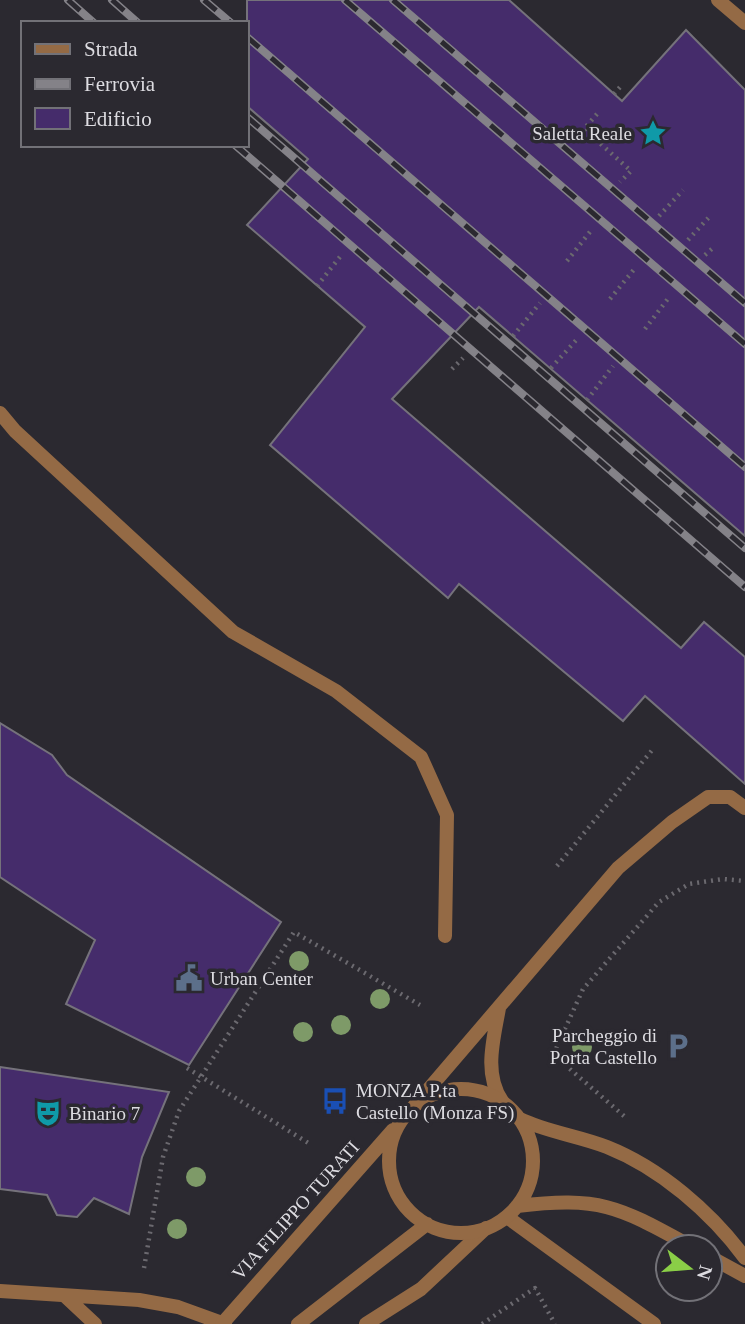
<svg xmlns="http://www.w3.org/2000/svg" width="745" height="1324" font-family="Georgia,serif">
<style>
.building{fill:#452c6b;stroke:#75727b;stroke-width:2}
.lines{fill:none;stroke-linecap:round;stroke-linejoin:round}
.path{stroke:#6b696f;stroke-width:4.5;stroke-dasharray:2 5;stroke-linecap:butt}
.service{stroke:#946a45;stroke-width:14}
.minor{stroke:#946a45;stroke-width:14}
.tertiary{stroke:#946a45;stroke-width:14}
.rail-casing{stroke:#848288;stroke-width:8}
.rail{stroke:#2b2930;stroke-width:5;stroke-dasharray:16;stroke-linecap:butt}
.tree{fill:#7e9a68}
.labels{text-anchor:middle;stroke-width:7;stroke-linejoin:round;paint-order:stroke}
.poi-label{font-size:19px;fill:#dddce1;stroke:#2b2930;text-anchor:start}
.street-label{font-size:19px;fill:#dddce1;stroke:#2b2930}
</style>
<rect width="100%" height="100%" fill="#2b2930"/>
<path class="building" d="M247,0h262l113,101 64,-71 59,60v446l-266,-229 -87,92 289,249 23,-26 41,35v127l-100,-88 -22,25 -164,-137 -11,14 -178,-153 95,-118 -118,-102 61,-66 -61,-53z
M0,723l52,32 15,20 214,147 -92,143 -123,-61 29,-64 -95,-63z
M0,1067l169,25 -27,65 -13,57 -35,-16 -17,19 -20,-2 -10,-20 -47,-6z"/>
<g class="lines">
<path class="path" d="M614,94l6,-7
M597,114l-13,15 47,42 -11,11
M572,141l12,-12
M659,216l24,-26
M688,240l23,-25
M705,255l10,-9
M567,261l26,-33
M317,286l26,-33
M610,299l26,-32
M645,329l25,-33
M513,336l27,-33
M551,368l28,-31
M452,369l11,-11
M587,400l26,-34
M557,866l96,-117
M187,1068l123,76
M624,1116l-61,-53 -8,-12 28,-62 76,-87 30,-18 34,-5 22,2
M144,1268l19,-111 16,-46 115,-179 126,73
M482,1324l53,-36 20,36"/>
<path class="service" d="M0,413l15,18 218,201 103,59 85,66 26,58 -2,121
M499,1008c-5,30 -16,65 3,93
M415,1105l203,-237 54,-46 36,-25h22l15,11
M366,1324l55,-35 65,-61"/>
<path class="minor" d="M718,0l27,23
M507,1217l147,107
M0,1291l139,9 39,7 47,17
M66,1297l29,27"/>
<path class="tertiary" d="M389 1161a72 72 0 1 1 144 0a72 72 0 1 1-144 0Z
M520,1119c27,13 59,17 87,28 53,21 104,65 138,111
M517,1206c85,-10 102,1 175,41
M710,1257l35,19
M222,1324l171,-194
M298,1324l129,-100"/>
<defs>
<path id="rail" d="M68,0l26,23
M112,0l26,23
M204,0l27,23
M345,0l400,344
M393,0l352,303
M247,37l498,430
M247,117l498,431
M235,145l510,442"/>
</defs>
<use href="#rail" class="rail-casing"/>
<use href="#rail" class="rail"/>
</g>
<g class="tree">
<circle cx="299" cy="961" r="10"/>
<circle cx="380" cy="999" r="10"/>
<circle cx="341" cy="1025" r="10"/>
<circle cx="303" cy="1032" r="10"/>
<circle cx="582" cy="1047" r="10"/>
<circle cx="196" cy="1177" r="10"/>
<circle cx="177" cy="1229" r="10"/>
</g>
<defs>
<symbol id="sight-bare" viewBox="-9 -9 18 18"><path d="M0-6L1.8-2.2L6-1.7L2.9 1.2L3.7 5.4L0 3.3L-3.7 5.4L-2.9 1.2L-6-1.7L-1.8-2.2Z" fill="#0f9aa8" stroke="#2b2930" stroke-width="2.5" paint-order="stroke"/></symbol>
<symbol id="civic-bare" viewBox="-9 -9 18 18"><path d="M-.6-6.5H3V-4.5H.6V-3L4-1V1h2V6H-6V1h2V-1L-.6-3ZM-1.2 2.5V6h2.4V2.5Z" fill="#5c6f8a" stroke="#2b2930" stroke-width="2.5" paint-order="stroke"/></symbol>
<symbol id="parking-bare" viewBox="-9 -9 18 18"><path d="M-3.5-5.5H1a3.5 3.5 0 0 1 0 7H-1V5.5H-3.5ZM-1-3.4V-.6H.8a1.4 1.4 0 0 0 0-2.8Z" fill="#5c6f8a" stroke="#2b2930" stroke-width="2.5" paint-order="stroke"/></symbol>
<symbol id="bus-bare" viewBox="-9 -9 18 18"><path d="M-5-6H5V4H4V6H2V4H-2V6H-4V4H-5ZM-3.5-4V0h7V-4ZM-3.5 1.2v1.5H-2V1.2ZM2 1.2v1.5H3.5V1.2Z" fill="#1a4fb4" stroke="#2b2930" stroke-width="2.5" paint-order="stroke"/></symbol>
<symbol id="theatre-bare" viewBox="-9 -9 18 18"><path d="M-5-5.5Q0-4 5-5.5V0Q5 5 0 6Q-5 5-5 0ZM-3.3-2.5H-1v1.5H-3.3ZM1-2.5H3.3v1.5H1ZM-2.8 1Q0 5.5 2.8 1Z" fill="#0f9aa8" stroke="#2b2930" stroke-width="2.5" paint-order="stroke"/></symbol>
</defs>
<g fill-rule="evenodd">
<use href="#sight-bare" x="634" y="114" width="38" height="38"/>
<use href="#civic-bare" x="170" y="959" width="38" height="38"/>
<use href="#parking-bare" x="659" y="1027" width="38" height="38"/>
<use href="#bus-bare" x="316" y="1082" width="38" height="38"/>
<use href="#theatre-bare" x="29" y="1094" width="38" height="38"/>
</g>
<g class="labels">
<g class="poi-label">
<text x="632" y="140" text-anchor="end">Saletta Reale</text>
<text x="210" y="985">Urban Center</text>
<text x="657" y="1042" text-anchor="end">Parcheggio di<tspan x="657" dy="22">Porta Castello</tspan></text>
<text x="356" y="1097">MONZA P.ta<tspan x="356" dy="22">Castello (Monza FS)</tspan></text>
<text x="69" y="1120">Binario 7</text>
</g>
<g class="street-label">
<text transform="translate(295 1210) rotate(-48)" y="7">VIA FILIPPO TURATI</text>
</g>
</g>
<rect x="21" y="21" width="228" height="126" fill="#2b2930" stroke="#727177" stroke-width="2"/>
<rect x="35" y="44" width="35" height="10" fill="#946a45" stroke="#727177" stroke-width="2"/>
<text x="84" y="56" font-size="21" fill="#dddce1">Strada</text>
<rect x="35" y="79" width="35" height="10" fill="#848288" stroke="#727177" stroke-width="2"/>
<text x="84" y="91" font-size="21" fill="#dddce1">Ferrovia</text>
<rect x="35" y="108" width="35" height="21" fill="#452c6b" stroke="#727177" stroke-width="2"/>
<text x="84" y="126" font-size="21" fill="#dddce1">Edificio</text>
<g transform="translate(689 1268) rotate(106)"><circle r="33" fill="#2b2930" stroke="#727177" stroke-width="2"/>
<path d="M0-5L12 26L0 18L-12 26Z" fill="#8ace47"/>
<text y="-10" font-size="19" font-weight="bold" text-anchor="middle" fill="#dddce1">N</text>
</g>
</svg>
